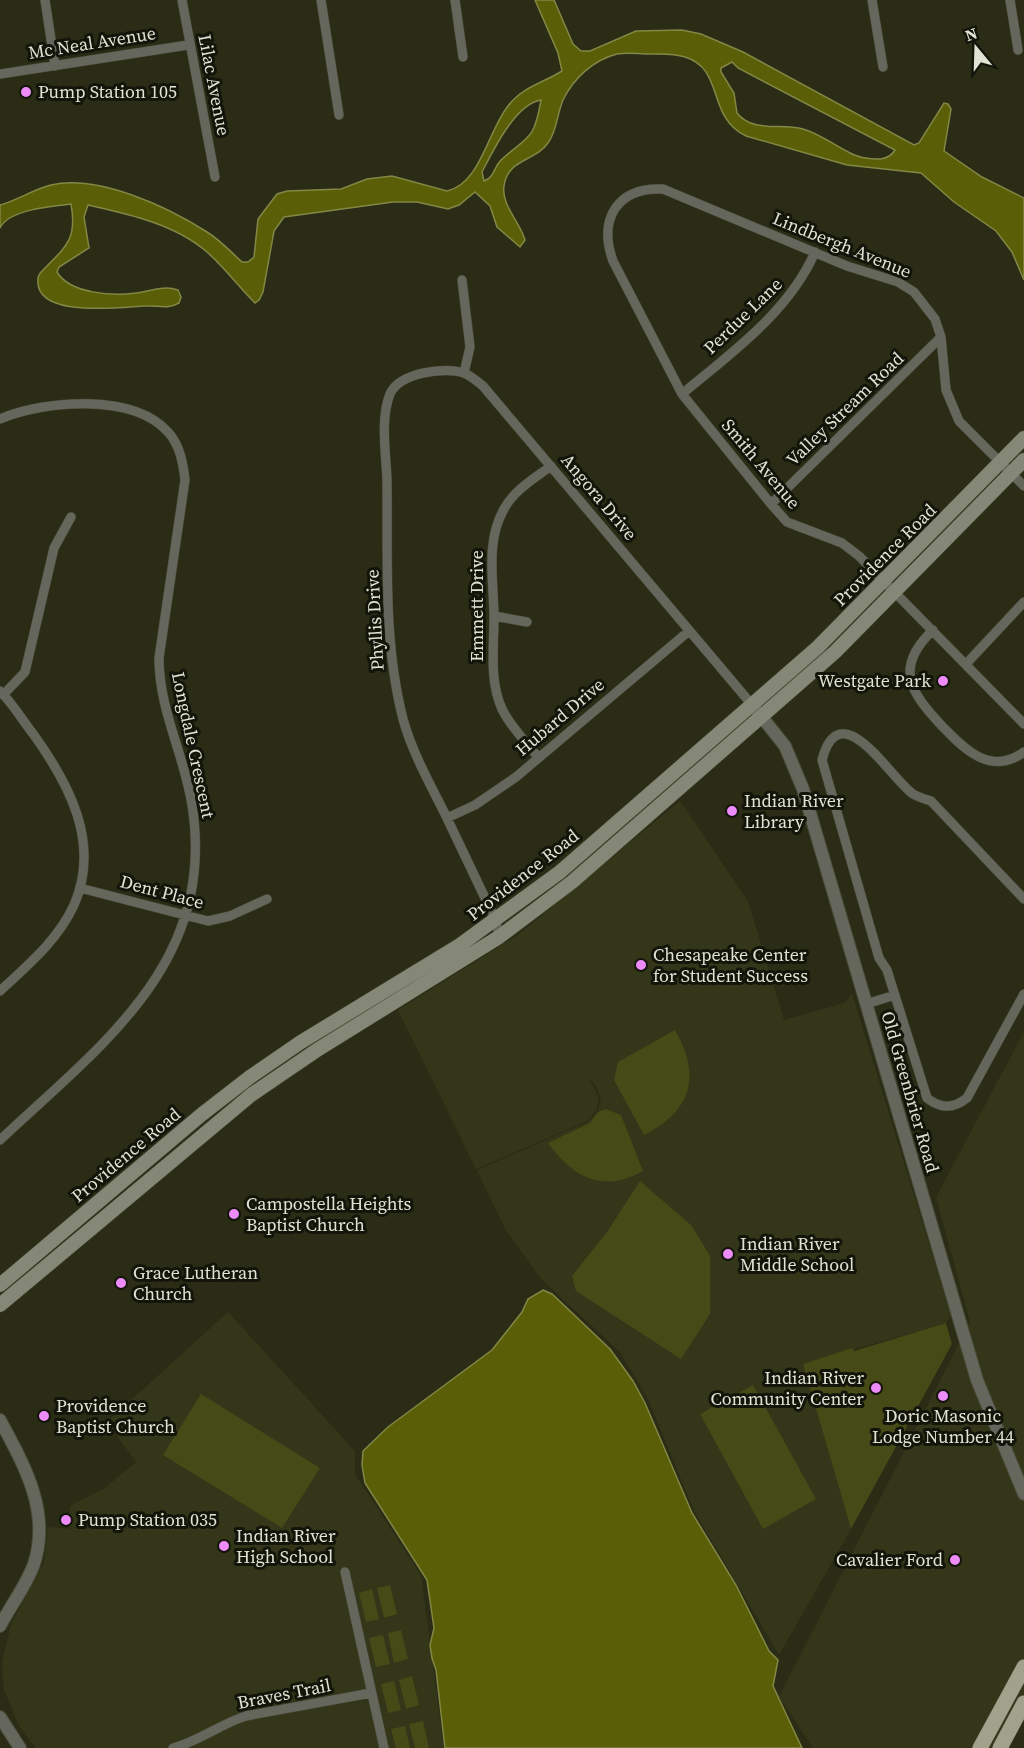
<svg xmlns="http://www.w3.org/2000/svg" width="1024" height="1748" font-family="'Source Serif 4',serif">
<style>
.built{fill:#343619}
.green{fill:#464a17}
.water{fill:#5a5f07;stroke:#828745;stroke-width:1.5;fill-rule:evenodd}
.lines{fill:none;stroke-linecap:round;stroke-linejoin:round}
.minor-casing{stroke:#474935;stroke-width:10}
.tertiary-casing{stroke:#474935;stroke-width:14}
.secondary-casing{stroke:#474935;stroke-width:15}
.primary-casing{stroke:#474935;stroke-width:16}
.minor{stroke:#65665c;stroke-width:9}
.tertiary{stroke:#65665c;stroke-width:12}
.secondary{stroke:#868877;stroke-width:14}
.primary{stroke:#a0a28c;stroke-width:15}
.poi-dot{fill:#ed8cf9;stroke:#13140a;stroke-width:2}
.labels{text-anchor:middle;stroke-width:6;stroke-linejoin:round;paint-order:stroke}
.street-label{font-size:18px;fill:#e1e3d5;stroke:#13140a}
.poi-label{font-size:18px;fill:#e1e3d5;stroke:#13140a;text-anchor:start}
</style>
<rect width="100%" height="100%" fill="#2a2c16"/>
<path class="built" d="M680,801l68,100 36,119 60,-17 8,-10 99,323 -5,7 -143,41 48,165 -72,126 -85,-144 -46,-112 -28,-47 -78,-72 -37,-51 -28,-59 110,-48 11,-11 3,-13 -5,-11 -8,-11 11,22 -3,13 -9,10 -111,48 -78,-159 121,-76z
M1024,1032v687l-16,29h-195l-34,-51 191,-375 -34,-125z
M228,1312l127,139v23l66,101 23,173h-408l-17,-22 -15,-36 -2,-27 9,-39 33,-61 4,-36 22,2v-23l35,-18 31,-26 -29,-40z"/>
<path class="green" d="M675,1030c27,47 16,81 -31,105l-30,-55 4,-18z
M606,1109l15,6 22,56c-41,23 -70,6 -95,-28l42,-20 8,-11z
M640,1181l52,45 18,30v58l-29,45 -105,-68 -4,-15 35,-44z
M946,1323l6,21 -101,185 -48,-165 49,-16 2,3z
M753,1385l63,114 -53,30 -63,-115z
M201,1394l119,74 -38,60 -119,-73z
M390,1585l7,29 -13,4 -7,-30z
M372,1589l7,30 -13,3 -7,-29z
M401,1630l7,29 -14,4 -6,-30z
M383,1635l7,29 -14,3 -7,-29z
M412,1676l7,29 -13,4 -7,-29z
M394,1681l7,29 -13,3 -7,-29z
M423,1721l6,27h-14l-6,-24z
M405,1726l5,22h-14l-5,-19z"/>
<path class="water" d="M535,0h19l19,44 8,7h9l46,-20 46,-1 19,4 42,18 171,93 5,-2 25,-40 4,1 3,5 -7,42 38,26 42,21v82l-12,-28 -16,-21 -42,-29 -33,-29 -74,-8 -101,-29c-40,-19 -21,-67 -61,-79 -12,-4 -24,-3 -36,-3 -10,0 -22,-2 -32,0 -24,6 -44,25 -54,46 -6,14 -6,31 -15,43 -13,19 -40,15 -44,43 -3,19 16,36 21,54l-5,7 -23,-20 -7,-21 -15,-14 -16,13 -11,4 -31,-7h-24l-109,15 -10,14 -11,61 -4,8 -4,3c-16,-16 -31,-36 -48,-51 -32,-28 -79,-38 -119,-47l-4,12 5,31 -30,19 -2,5c13,22 56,24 79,21 15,-2 28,-8 42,-3l3,7 -2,6c-12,7 -22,2 -35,3 -22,1 -110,13 -106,-27 0,-5 4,-8 7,-11 23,-23 32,-31 26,-64 -20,3 -62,5 -71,24v-23c18,-5 34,-16 51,-20 47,-11 117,22 156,47 13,8 24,20 35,30h6l6,-5 4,-38 19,-25 10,-3 54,-2 26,-10 25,-3 55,15c33,-7 41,-60 61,-85 14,-19 35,-23 54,-35l-4,-18zM732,62l6,6 157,82c-6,10 -17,10 -29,8 -19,-2 -41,-23 -63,-29 -22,-6 -50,4 -66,-16l-3,-20 -13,-21v-4zM541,100c-7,41 -12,35 -40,60 -8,8 -6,17 -17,21l-2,-9c11,-21 33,-68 59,-72z
M543,1290l9,4 58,55 23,32 12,22 47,110 44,72 33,66 9,9 -5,26 29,62h-357l-9,-78 -4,-12 -2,-13 4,-17 -7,-48 -62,-97 -3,-18 1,-14 25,-24 104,-77 30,-38 6,-13z"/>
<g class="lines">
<defs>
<path id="minor" d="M45,0l10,66
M182,0l33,177
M321,0l18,115
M455,0l8,57
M872,0l11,67
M1010,0l8,50
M0,74l188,-29
M462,280l8,67 -6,26
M682,394c49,-41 107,-82 133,-142
M0,419c45,-19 133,-26 168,13 12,13 15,31 17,48l-26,178c0,52 25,96 33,147 25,158 -91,240 -192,335
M1024,486l-65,-65 -13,-31 -5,-53 -6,-18 -21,-27 -16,-10 -51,-16 -184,-77c-46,-2 -65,30 -50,72l69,133 89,110 16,18 55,21 17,13 165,168
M771,504l170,-167
M494,616l33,6
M933,630c-40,38 -22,63 9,96 23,24 49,50 82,26
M966,664l58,-62
M0,691c13,13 23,30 34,44 35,49 67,108 40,170 -16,35 -46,60 -74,86
M3,695l22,-23 29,-124 17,-31
M538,757c-12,-15 -28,-31 -36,-48 -13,-29 -8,-61 -8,-91 0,-36 -9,-76 10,-109 10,-19 31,-31 47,-43
M447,818l28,-13 41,-28 173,-146
M80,888l128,33 22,-5 37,-17
M1024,899l-93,-98c-6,-2 -13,-4 -18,-7 -23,-16 -73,-103 -91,-34l57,198 8,12 40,128c14,11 26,11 40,0l57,-104
M499,937l-3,-16c-17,-36 -34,-71 -51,-107 -15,-30 -33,-62 -42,-95 -20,-78 -15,-160 -16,-239 -1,-26 -7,-61 3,-86 9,-21 55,-28 74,-21 7,3 13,8 19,13l270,320
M866,1004l29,-9
M345,1572l39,176
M173,1748c27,-7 47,-24 73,-32l125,-23"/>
<path id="tertiary" d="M753,706l32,40 18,43 174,591 47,114
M0,1420c24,45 51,91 34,144 -8,22 -23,41 -34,62
M0,1717l20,31"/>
<path id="secondary" d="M0,1285l201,-170 49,-38 51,-35 159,-97 100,-73 258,-225 206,-209
M0,1305l251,-210 66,-45 182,-113 73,-55 263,-230 189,-192"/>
<path id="primary" d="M980,1748l44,-81
M1000,1748l24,-45"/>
</defs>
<use href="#minor" class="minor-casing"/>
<use href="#tertiary" class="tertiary-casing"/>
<use href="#secondary" class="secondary-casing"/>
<use href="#primary" class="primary-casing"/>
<use href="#minor" class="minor"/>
<use href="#tertiary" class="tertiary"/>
<use href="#secondary" class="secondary"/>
<use href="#primary" class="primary"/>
</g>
<g class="poi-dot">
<circle cx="26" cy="92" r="6"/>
<circle cx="943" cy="681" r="6"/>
<circle cx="732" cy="811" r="6"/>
<circle cx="641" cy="965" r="6"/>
<circle cx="234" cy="1214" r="6"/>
<circle cx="728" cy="1254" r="6"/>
<circle cx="121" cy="1283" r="6"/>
<circle cx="876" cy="1388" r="6"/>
<circle cx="943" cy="1396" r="6"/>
<circle cx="44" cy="1416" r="6"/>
<circle cx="66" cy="1520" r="6"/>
<circle cx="224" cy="1546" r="6"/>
<circle cx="955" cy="1560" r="6"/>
</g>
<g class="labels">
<g class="street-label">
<text transform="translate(92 43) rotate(-9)" y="6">Mc Neal Avenue</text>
<text transform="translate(214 85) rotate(79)" y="6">Lilac Avenue</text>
<text transform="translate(842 245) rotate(22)" y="6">Lindbergh Avenue</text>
<text transform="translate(743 316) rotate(-44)" y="6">Perdue Lane</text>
<text transform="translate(845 409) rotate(-44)" y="6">Valley Stream Road</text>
<text transform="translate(761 464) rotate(50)" y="6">Smith Avenue</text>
<text transform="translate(599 497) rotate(50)" y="6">Angora Drive</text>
<text transform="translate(885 555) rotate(-45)" y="6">Providence Road</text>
<text transform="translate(477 606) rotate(-90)" y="6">Emmett Drive</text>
<text transform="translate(375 620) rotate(-93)" y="6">Phyllis Drive</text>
<text transform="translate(560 717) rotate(-40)" y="6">Hubard Drive</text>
<text transform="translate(193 745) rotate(78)" y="6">Longdale Crescent</text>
<text transform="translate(523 875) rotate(-38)" y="6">Providence Road</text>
<text transform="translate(162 892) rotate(15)" y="6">Dent Place</text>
<text transform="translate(910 1092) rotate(74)" y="6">Old Greenbrier Road</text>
<text transform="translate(126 1155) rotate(-40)" y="6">Providence Road</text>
<text transform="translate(284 1694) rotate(-11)" y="6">Braves Trail</text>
</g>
<g class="poi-label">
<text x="38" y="98">Pump Station 105</text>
<text x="931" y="687" text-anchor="end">Westgate Park</text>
<text x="744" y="807">Indian River<tspan x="744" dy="21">Library</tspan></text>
<text x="653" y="961">Chesapeake Center<tspan x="653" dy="21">for Student Success</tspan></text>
<text x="246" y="1210">Campostella Heights<tspan x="246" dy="21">Baptist Church</tspan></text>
<text x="740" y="1250">Indian River<tspan x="740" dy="21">Middle School</tspan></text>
<text x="133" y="1279">Grace Lutheran<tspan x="133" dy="21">Church</tspan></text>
<text x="864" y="1384" text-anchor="end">Indian River<tspan x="864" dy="21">Community Center</tspan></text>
<text x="56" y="1412">Providence<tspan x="56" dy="21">Baptist Church</tspan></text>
<text x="943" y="1422" text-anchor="middle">Doric Masonic<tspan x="943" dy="21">Lodge Number 44</tspan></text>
<text x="78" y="1526">Pump Station 035</text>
<text x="236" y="1542">Indian River<tspan x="236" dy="21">High School</tspan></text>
<text x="943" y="1566" text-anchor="end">Cavalier Ford</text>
</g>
</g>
<g transform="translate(976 48) rotate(341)" stroke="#13140a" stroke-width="4.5" paint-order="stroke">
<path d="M0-4.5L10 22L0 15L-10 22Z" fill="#e1e3d5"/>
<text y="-9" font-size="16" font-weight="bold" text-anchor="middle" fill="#e1e3d5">N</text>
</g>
</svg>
